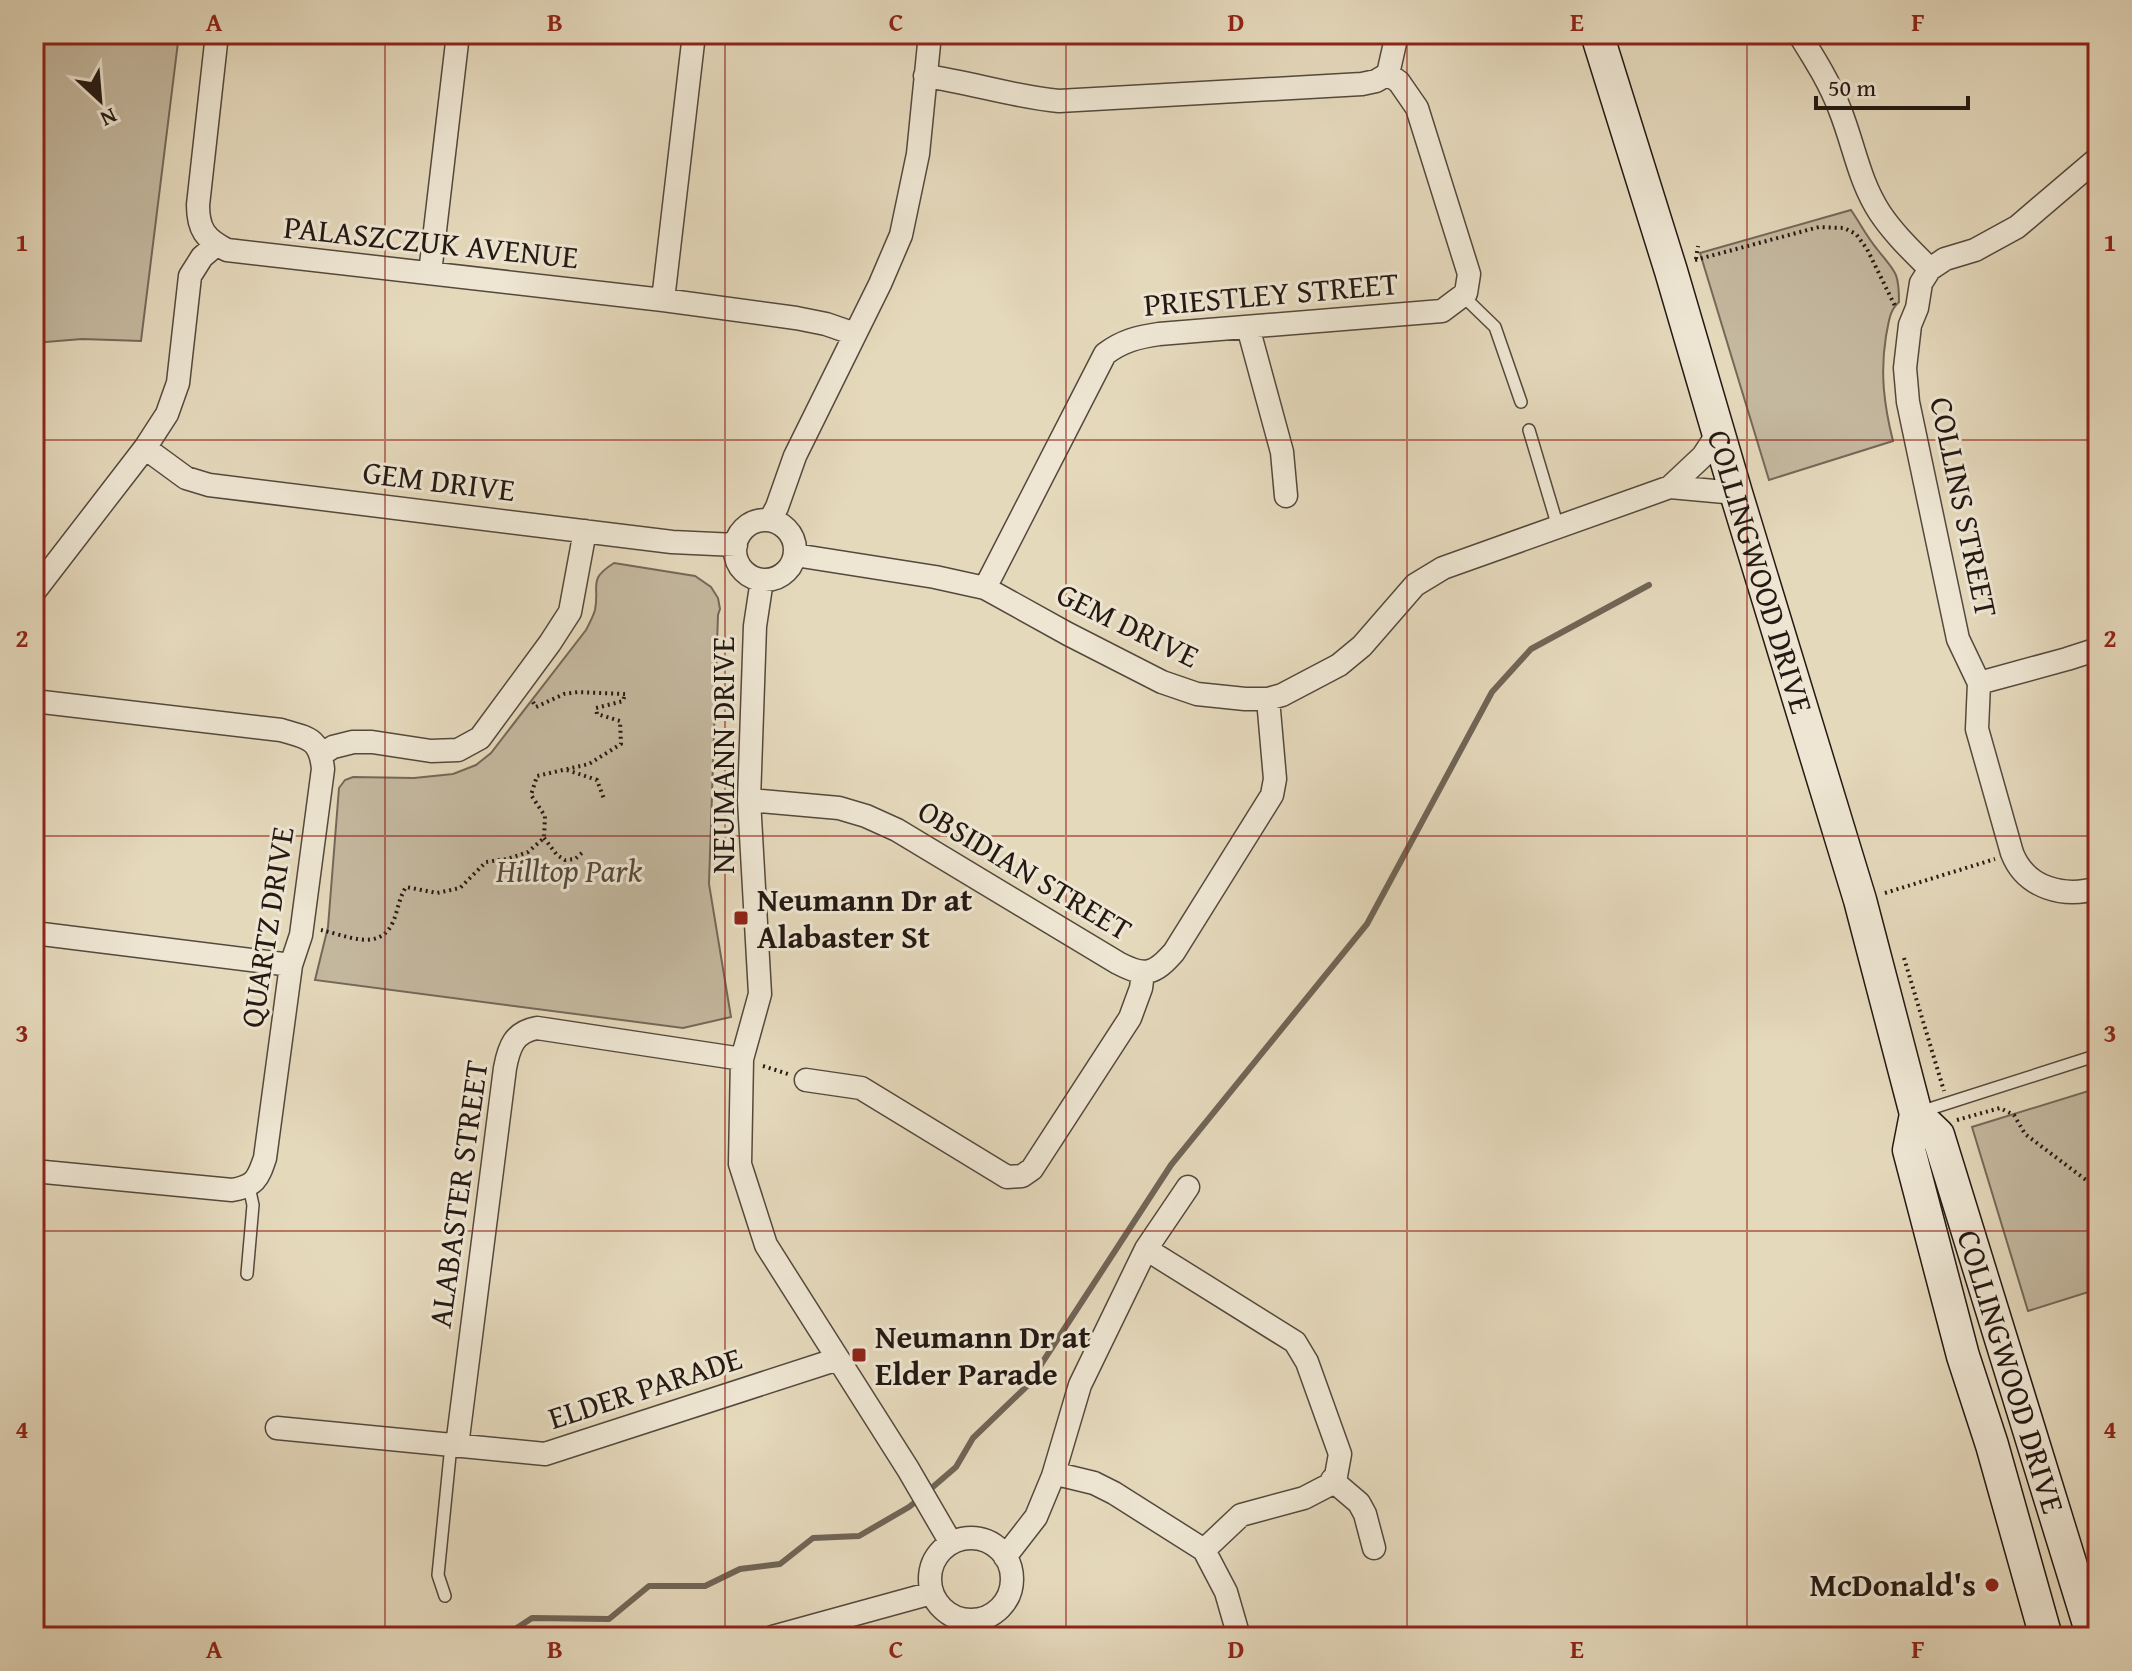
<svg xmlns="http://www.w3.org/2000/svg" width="2132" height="1671" font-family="'Gentium Book Plus',serif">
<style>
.green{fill:#c4b89f;stroke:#746859;stroke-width:2}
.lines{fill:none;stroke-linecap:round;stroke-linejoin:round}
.stream{stroke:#706556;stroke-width:6}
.lane-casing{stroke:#54493d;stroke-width:14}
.street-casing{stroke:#54493d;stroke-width:25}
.secondary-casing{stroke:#241913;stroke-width:35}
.path{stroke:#241913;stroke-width:4;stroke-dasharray:2 4;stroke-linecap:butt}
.lane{stroke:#eee6d3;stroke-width:11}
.street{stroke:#eee6d3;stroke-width:22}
.secondary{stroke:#eee6d3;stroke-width:32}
.grid{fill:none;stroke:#8f2418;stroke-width:2;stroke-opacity:0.55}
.poi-dot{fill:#8f2418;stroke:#eee6d3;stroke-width:3}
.labels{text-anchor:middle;stroke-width:6;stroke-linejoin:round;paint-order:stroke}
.street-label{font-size:32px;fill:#241913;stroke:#eee6d3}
.park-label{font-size:32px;font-style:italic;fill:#54493d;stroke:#eee6d3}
.poi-label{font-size:32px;font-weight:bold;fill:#241913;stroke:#eee6d3;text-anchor:start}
.neatline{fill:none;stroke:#8f2418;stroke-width:3}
.grid-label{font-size:26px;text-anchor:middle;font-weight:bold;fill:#8f2418}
</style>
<rect width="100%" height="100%" fill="#e5d9bc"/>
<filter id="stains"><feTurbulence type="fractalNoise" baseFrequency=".0025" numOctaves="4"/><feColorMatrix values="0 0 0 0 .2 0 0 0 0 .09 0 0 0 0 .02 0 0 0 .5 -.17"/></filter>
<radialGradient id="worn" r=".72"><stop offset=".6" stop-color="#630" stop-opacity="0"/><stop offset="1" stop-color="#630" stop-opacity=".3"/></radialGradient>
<path class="green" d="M34,34h145l-38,307 -59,-2 -48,4z
M1851,210c9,13 16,27 26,39 18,23 22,22 22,53 -10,9 -10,20 -13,34 -6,37 -2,69 7,105l-124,39 -69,-227z
M614,563l81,13 16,11 7,11 2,11 -2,6 -9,269 22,133 -48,11 -368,-48 13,-53 11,-139 6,-8 8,-3 61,1 39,-4 23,-9 15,-12 95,-123c3,-6 7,-13 9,-20 5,-25 -8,-30 19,-47z
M2098,1088v201l-70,22 -56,-184z"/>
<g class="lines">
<path class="stream" d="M927,1492l29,-25 17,-29 54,-52 144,-221 196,-241 125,-232 39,-43 118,-64
M503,1637l29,-19 77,1 40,-33h56l35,-17 40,-5 33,-26 46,-2 50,-29 10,-8"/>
<defs>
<path id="lane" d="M1462,295l33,32 26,75
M1529,430l29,97
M1920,1112l178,-57
M247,1274l6,-69 -4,-18
M445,1596l-7,-21 13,-130"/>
<path id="street" d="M217,34l-19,171c0,24 7,34 29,45l436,50 133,18 30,6 29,10
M1799,34c15,24 31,49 41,76 14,35 19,71 40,103 14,21 32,38 50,56
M925,76c45,6 89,21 134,25l303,-17 14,-3 12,-7 7,-31 -2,-9
M2098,158l-81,69 -42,23 -30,9 -15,10 -9,14 -4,25 -7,17 -5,43 3,34 50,237 21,44 -2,46 35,124c14,36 53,45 86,35
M430,273l28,-239
M663,300l31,-266
M1248,327l34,125 4,44
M145,448l41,30 23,7 463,57 64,3
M1670,487l66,6
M770,520l7,-13 18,-51 85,-172 21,-49 17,-81 12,-120
M735 550a30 30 0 1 1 60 0a30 30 0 1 1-60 0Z
M795,555l140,22 50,11 83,46 94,48 35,12 48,5h23l14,-4 57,-30 23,-19 53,-61 28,-17 227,-81 33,-31 15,-23
M762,580l-7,46 -6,174 11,194 -18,65 -2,105 26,81 142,224 43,74
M985,588l120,-234c17,-13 33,-17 54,-20l283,-23 24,-18 3,-19 -52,-166 -18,-26 -11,-8
M34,592l111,-144 22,-34 11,-31 12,-107 12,-19 14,-12
M1979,683l88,-24 31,-10
M34,701l247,29c27,8 39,8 42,39l-22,166 -10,30 -26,193c-7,21 -10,28 -33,32l-198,-19
M322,754l11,-7 20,-5h19l59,9 27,-1 22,-12 70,-95 20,-31 15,-81
M749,800l90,8 27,8 31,14 221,133c27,14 36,12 56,-11l98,-157 3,-16 -7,-80
M34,933l257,32
M806,1080l55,8 146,89 15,-1 10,-7 98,-151 11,-30 2,-15
M1146,1249l149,93 12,20 33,92 -4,22 -7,9 -25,13 -63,17 -37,35
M277,1428l268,26 293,-95
M457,1446l48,-378c4,-21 9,-36 32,-40l205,31
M1053,1476l8,-1 33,8 20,10 90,57 22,42 13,45
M1332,1480l27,23 6,11 9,34
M930 1579a41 41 0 1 1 82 0a41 41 0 1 1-82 0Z
M1005,1557l31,-40 17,-41 27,-91 66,-136 42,-62
M772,1637l160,-44"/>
<g id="secondary">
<path id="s1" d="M1597,34l74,237 65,222 124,407 56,214 -7,36 54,206 29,89 54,192"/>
<path id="s2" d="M1916,1114l22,21 155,502"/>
</g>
</defs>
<use href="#lane" class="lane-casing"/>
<use href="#street" class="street-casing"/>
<use href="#secondary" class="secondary-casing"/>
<path class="path" d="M1696,259l2,-13
M1695,260l124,-33 25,1 12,6 11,15 29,59
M533,702l3,5 28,-13 14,-2 47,2
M567,770l30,10 7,19
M544,838l13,17 8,5 10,-1 8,-7
M1885,893l110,-34
M321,930c24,5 57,22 71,-6 6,-12 6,-24 14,-37l31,6 23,-5 26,-26 21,-3 21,-7 16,-14 1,-22 -14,-21 6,-19 52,-12 32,-20 -1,-23 -23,-7 -1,-6 27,-7 2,-7
M1904,958l40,133
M763,1066l25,8
M1957,1120l43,-12 14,7 11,19 73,55"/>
<use href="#lane" class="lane"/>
<use href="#street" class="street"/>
<use href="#secondary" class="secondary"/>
</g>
<path class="grid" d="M385,34v1603M725,34v1603M1066,34v1603M1407,34v1603M1747,34v1603M34,440h2064M34,836h2064M34,1231h2064"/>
<g class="poi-dot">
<rect x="733" y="910" width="16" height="16" rx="4"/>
<rect x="851" y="1347" width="16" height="16" rx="4"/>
<circle cx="1992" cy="1585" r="8"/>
</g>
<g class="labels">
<g class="street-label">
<text transform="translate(431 242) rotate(6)" y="11">PALASZCZUK AVENUE</text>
<text transform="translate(1271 294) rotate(-5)" y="11">PRIESTLEY STREET</text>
<text transform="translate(439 481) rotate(7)" y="11">GEM DRIVE</text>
<text transform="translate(1964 507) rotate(78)" y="11">COLLINS STREET</text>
<text dy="11" stroke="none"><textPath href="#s1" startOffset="562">COLLINGWOOD DRIVE</textPath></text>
<text transform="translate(1128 625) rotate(26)" y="11">GEM DRIVE</text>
<text transform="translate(723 755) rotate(-90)" y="11">NEUMANN DRIVE</text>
<text transform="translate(1025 870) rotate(31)" y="11">OBSIDIAN STREET</text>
<text transform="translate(267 927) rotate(-81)" y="11">QUARTZ DRIVE</text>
<text transform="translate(458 1194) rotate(-82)" y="11">ALABASTER STREET</text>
<text dy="11" stroke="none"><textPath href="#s2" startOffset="278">COLLINGWOOD DRIVE</textPath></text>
<text transform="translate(645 1388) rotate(-18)" y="11">ELDER PARADE</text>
</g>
<g class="park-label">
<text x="569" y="882">Hilltop Park</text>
</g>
<g class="poi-label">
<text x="757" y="911">Neumann Dr at<tspan x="757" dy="37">Alabaster St</tspan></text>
<text x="875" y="1348">Neumann Dr at<tspan x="875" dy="37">Elder Parade</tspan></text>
<text x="1976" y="1596" text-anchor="end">McDonald's</text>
</g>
</g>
<rect width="2132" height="1671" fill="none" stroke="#e5d9bc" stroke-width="88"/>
<g transform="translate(100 100) rotate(154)" stroke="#eee6d3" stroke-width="6" paint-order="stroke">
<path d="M0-6L14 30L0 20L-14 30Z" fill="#241913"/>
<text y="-12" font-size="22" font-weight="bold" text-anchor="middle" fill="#241913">N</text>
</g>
<path d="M1816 96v12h152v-12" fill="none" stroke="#241913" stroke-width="4"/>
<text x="1828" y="96" font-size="24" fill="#241913" stroke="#eee6d3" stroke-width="6" paint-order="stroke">50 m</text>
<rect x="44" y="44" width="2044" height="1583" class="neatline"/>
<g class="grid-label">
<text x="214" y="31">A</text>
<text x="555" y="31">B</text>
<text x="896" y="31">C</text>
<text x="1236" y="31">D</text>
<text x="1577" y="31">E</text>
<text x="1918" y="31">F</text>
<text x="22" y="251">1</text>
<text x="2110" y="251">1</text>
<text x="22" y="647">2</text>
<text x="2110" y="647">2</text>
<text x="22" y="1042">3</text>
<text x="2110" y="1042">3</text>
<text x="22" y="1438">4</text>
<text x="2110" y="1438">4</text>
<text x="214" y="1658">A</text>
<text x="555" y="1658">B</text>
<text x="896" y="1658">C</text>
<text x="1236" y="1658">D</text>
<text x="1577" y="1658">E</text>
<text x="1918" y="1658">F</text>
</g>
<rect width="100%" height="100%" filter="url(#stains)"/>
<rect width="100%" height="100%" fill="url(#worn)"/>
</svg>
